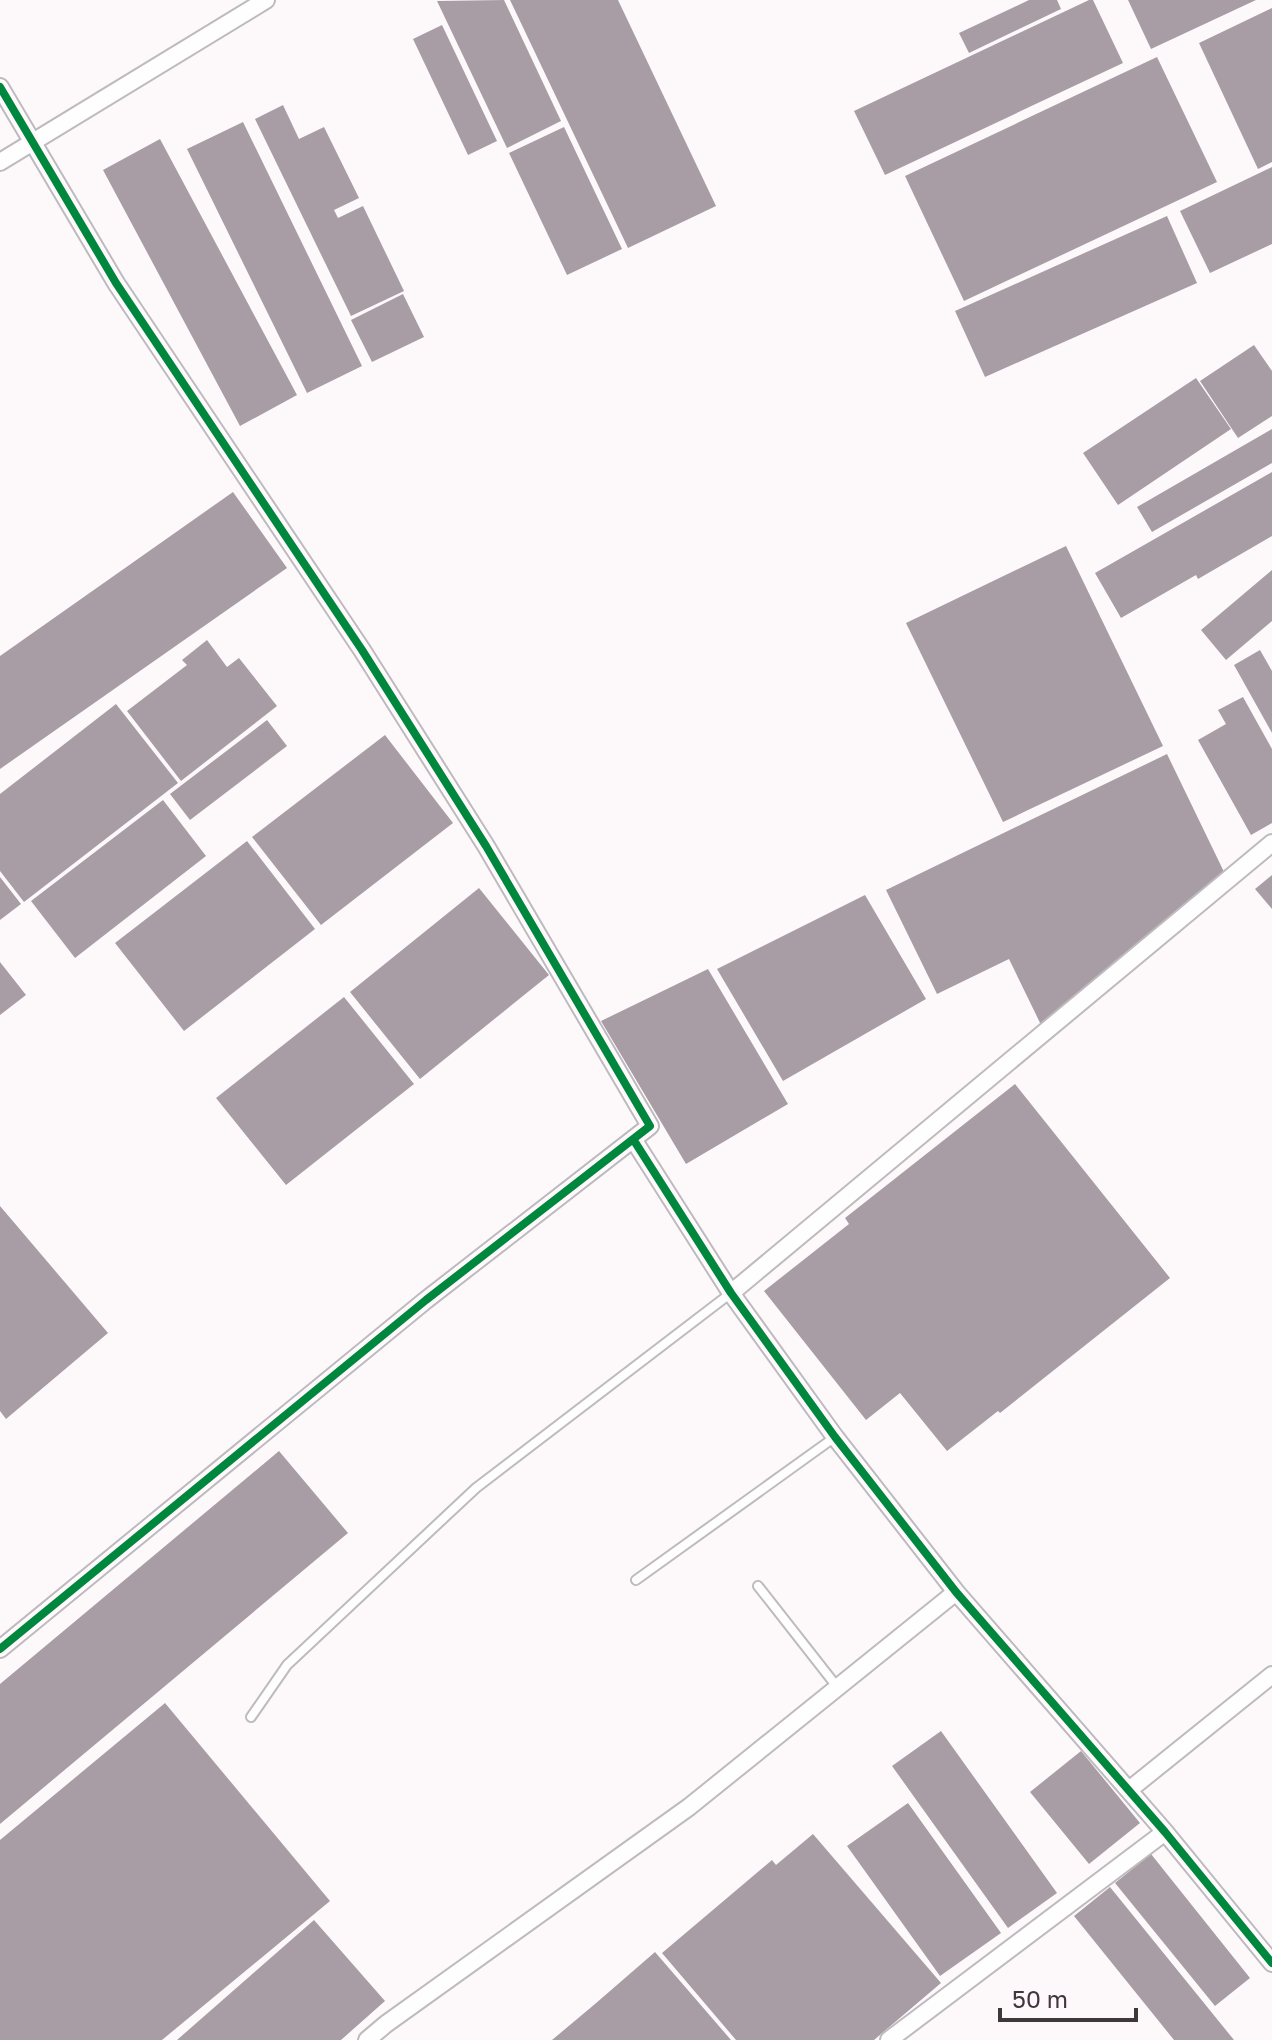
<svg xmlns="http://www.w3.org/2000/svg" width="1272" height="2040" font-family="'Golos Text',sans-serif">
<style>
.building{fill:#a89da5}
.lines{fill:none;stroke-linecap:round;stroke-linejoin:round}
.service-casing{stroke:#bebabd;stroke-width:12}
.minor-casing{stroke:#bebabd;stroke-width:20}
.service{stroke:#fffefe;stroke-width:8}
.minor{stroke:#fffefe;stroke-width:16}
.cycleway-casing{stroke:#fff7fc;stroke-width:13}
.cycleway{stroke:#00873e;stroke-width:8}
</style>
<rect width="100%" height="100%" fill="#fdf9fb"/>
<path class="building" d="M504,0l57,121 -54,27 -70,-147z
M510,0h108l98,206 -88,42z
M1029,0h28l4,9 -92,44 -10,-20z
M1089,0h4l30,63 -238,112 -31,-64z
M1128,0h128l-105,49z
M1272,8v154l-14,7 -59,-126z
M442,25l55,116 -29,14 -55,-116z
M1157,57l60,125 -253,119 -59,-125z
M283,105l16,34 25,-12 35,71 -25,12 4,8 25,-12 41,85 -53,25 -96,-197z
M243,122l119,244 -55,27 -120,-244z
M564,127l58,122 -55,26 -58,-122z
M160,139l137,256 -57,31 -137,-256z
M1272,167v77l-62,29 -30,-62z
M1167,216l30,67 -212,94 -30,-66z
M403,294l21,43 -52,25 -21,-42z
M1254,345l18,26v45l-34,22 -38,-57z
M1196,378l35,51 -113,76 -35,-52z
M1272,429v34l-120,69 -15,-25z
M1272,472v64l-74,43 -2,-4 -75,43 -26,-45z
M233,492l54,76 -287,201v-113z
M1066,546l97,200 -160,76 -97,-199z
M1272,570v51l-46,39 -25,-30z
M207,640l20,27 12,-9 38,48 -96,75 -54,-70 60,-46 -5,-5z
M1260,650l12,21v62l-38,-68z
M1243,697l29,52v74l-21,12 -53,-95 28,-16 -8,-14z
M116,704l62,79 -154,119 -24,-31v-77z
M267,720l20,26 -97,74 -20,-26z
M385,735l68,88 -132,102 -69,-88z
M1167,754l59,122 -182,155 -35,-72 -72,35 -51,-104z
M163,800l43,56 -131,102 -44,-57z
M247,841l68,88 -131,102 -69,-88z
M1272,875v34l-17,-20z
M0,877l21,27 -21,16z
M479,888l70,87 -129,104 -70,-87z
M865,895l61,104 -143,82 -66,-112z
M0,962l26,33 -26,20z
M708,969l80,135 -102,60 -85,-143z
M344,997l70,87 -128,101 -70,-87z
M1015,1084l155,194 -170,135 -2,-2 -51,40 -47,-58 -34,27 -102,-129 85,-67 -4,-6z
M0,1206l108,127 -102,86 -6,-8z
M279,1451l69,82 -348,291v-140z
M165,1703l165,198 -168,139h-162v-200z
M941,1731l116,162 -49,35 -116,-162z
M1081,1751l59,72 -51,41 -59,-72z
M908,1803l93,130 -61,43 -93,-130z
M813,1834l128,149 -67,57h-138l-74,-87 110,-93 4,5z
M1151,1854l99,124 -35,28 -100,-123z
M1110,1887l124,153h-60l-100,-124z
M314,1920l71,81 -44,39h-164z
M655,1952l76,88h-179l43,-36z"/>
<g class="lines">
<defs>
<path id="service" d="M636,1580l199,-143
M758,1586l80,102
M251,1717l36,-52 189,-177 255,-195"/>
<path id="minor" d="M0,87l116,196 246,367 124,196 164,280 -224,174 -426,349
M0,162l266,-162
M633,1139l98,154 104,144 121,155 209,240 107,131
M731,1293l541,-450
M1129,1790l143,-115
M367,2040l19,-16 303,-217 267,-215
M889,2040l276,-208"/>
</defs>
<use href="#service" class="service-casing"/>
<use href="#minor" class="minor-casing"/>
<use href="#service" class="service"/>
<use href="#minor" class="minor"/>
<defs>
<path id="cycleway" d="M0,87l116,196 246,367 124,196 164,280 -224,174 -426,349
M633,1139l98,154 104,144 121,155 209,240 107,131"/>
</defs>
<use href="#cycleway" class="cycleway-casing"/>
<use href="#cycleway" class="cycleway"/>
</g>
<path d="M1000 2008v12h136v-12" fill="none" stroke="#3e383c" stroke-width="4"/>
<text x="1012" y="2008" font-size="24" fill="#3e383c" stroke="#fff7fc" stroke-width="6" paint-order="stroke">50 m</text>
</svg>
